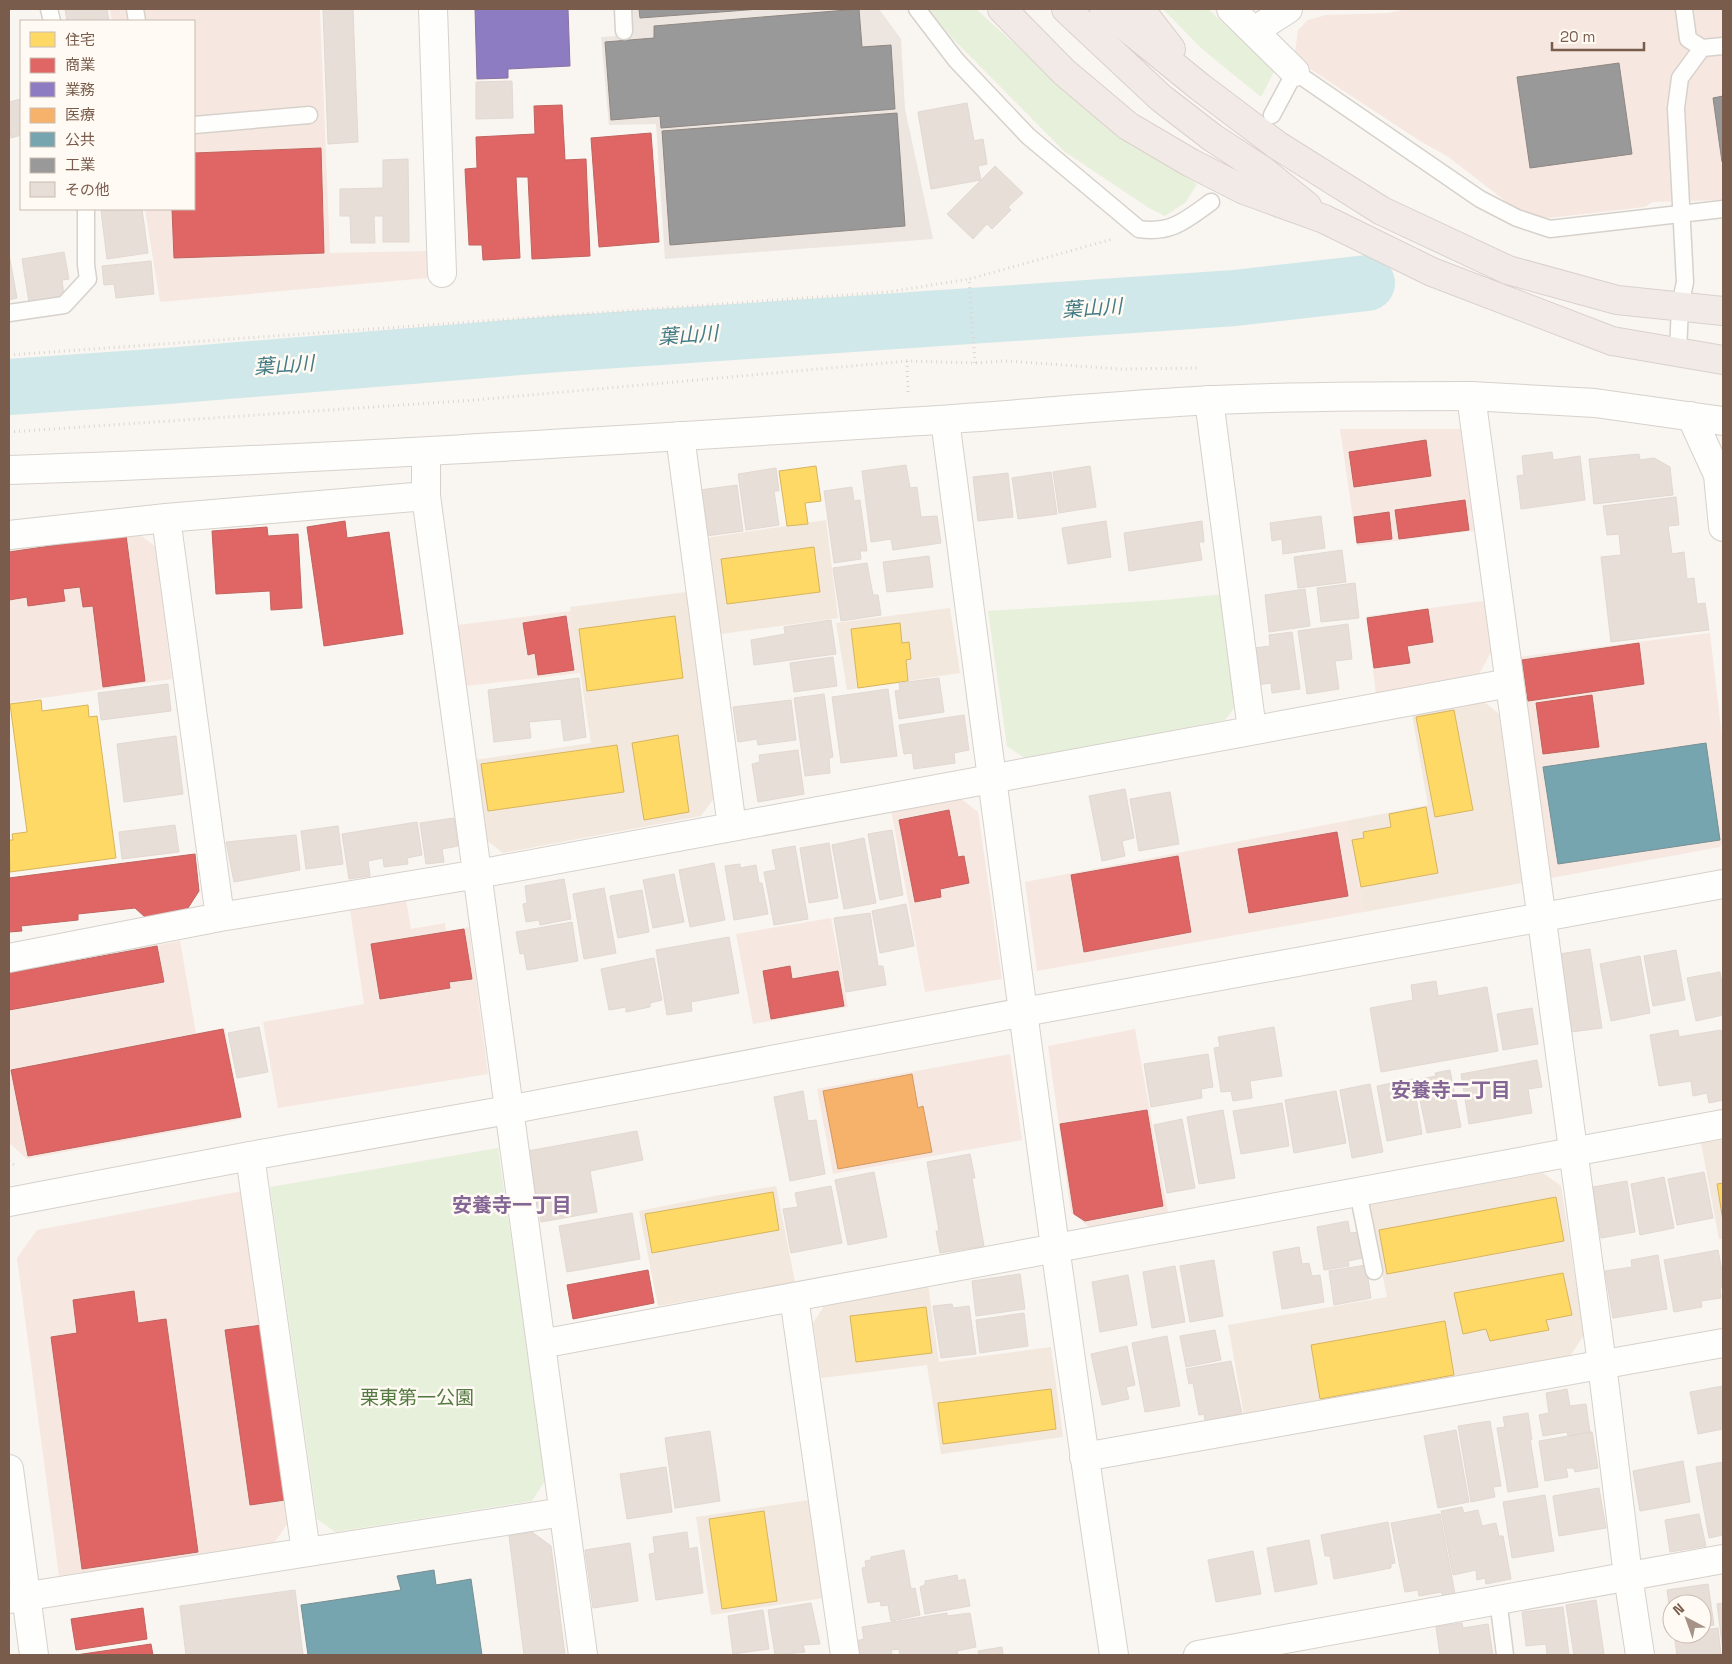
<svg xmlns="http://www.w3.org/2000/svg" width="1732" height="1664" font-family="'Space Grotesk','Noto Sans JP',sans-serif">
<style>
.residential{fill:#f2e8de}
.commercial{fill:#f6e8e1}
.industrial{fill:#ede5e0}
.green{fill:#e7f0db}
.homes{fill:#ffd966;stroke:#d7b45e}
.shops{fill:#e06666;stroke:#c1635e}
.offices{fill:#8e7cc3;stroke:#8872a0}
.health{fill:#f6b26b;stroke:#d19862}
.public{fill:#76a5af;stroke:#778f92}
.industry{fill:#999;stroke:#908782}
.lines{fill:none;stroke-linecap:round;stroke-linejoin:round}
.river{stroke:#d0e8ea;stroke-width:56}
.building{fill:#e6ded7;stroke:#e2d8d2}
.service-casing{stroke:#d7d1cb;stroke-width:19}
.minor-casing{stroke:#d7d1cb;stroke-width:30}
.tertiary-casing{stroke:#d7d1cb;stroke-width:30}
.motorway-casing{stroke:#dad1cc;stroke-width:30}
.path{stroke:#dcd5d0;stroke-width:3;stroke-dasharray:1 4;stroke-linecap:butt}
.service{stroke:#fefefd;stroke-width:16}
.minor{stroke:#fefefd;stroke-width:28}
.tertiary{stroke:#fefefd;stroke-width:28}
.motorway{stroke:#f2eae7;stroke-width:28}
.labels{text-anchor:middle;stroke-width:5;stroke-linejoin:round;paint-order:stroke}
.park-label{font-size:19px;fill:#537a41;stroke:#fffaf3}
.water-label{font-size:20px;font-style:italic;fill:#437c86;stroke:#fffaf3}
.neighbourhood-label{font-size:20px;font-weight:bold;fill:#846695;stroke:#fffaf3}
</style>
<rect width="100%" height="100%" fill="#f9f5f0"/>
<path class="residential" d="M826,520l12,98 -117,16 -15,-96z
M686,592l29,205 -14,19 -198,37 -18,-14 -10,-79 116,-17 -21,-136z
M950,608l10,65 -113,17 -11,-67z
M1483,701l16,13 23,169 -158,29 -18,-91 82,-16 -16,-90z
M1723,1140v99h-4l-18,-96z
M1543,1173l18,13 23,149 -14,21 -326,59 -16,-90 159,-28 -19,-92z
M776,1186l19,96 -137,24 -19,-95 75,-15z
M928,1284l11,78 112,-15 12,90 -122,17 -14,-89 -106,13 -8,-55 13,-20z
M809,1500l14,98 -112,17 -15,-98z"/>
<path class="commercial" d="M110,9h210l10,244 97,-2 1,27 -268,24 -15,-93h49v-188h-82z
M1406,9h317v191l-70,2 -9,5 -95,11 -28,-5 -74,-57 -27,-15 -122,-80 -3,-9 3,-22 10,-10 18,-5 62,-2z
M1340,429h121l13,102 -117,15z
M138,533l18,14 16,132 -163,24v-160z
M1484,601l8,50 -13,23 -103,20 -10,-78z
M571,611l9,62 -115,13 -7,-61z
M1710,633l13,113v95l-3,6 -169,31 -32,-221z
M960,798l18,14 24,167 -77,13 -34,-182z
M1346,821l18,91 -327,59 -12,-89z
M406,900l5,29 34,-6 1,9 23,-5 19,147 -210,34 -15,-86 101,-18 -14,-94z
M831,918l17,89 -95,17 -17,-90z
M180,941l16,92 29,-5 17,91 -215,40 -18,-16v-170z
M1135,1029l33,183 -79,15 -18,-14 -23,-167z
M1010,1054l12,86 -189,34 -16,-85z
M242,1191l3,6 43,326 -14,20 -215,33 -42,-318 20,-28z"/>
<path class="industrial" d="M631,9h248l22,30 4,70 28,130 -268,20 -9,-135 -47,1 -8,-88 32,-2z"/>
<path class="green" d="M928,9h48l103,93 50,38 68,44 -11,18 -21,14 -16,-8 -84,-56 -112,-113z
M1163,9h45l67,61 -14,27 -59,-48z
M1225,594l15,106 -15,20 -199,39 -19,-13 -19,-135 175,-11z
M498,1148l48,331 -14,22 -197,31 -18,-13 -47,-332z"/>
<path class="homes" d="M816,466l5,35 -16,2 3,21 -21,2 -8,-55z
M814,547l6,45 -93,12 -6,-45z
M675,616l8,62 -96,13 -8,-62z
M900,623l2,20 7,-1 2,17 -5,1 2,21 -50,7 -7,-59z
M41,700l1,11 46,-6 1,12 8,-1 19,142 -106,14 -1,-32h4l-1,-6 15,-2 -17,-128z
M1454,710l19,100 -38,7 -19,-100z
M678,735l11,77 -45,8 -12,-77z
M617,745l7,47 -136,19 -7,-47z
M1426,807l12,66 -77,14 -9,-47 12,-2 -1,-6 28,-5 -2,-13z
M1723,1183v38l-6,-37z
M773,1192l6,38 -127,23 -7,-39z
M1556,1197l8,44 -177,33 -8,-44z
M1563,1273l9,42 -26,5 3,10 -59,11 -4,-12 -23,5 -9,-41z
M926,1307l6,46 -76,9 -6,-46z
M1445,1321l9,54 -134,24 -9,-54z
M1051,1389l5,40 -113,15 -5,-41z
M764,1511l13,90 -55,8 -13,-90z"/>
<path class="shops" d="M562,105l3,55 21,-1 4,97 -58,3 -4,-82h-12l4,81 -37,2 -1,-15h-13l-4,-76 12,-1 -1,-31 59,-3 -1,-28z
M651,133l8,109 -60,5 -8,-109z
M321,148l3,105 -150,5 -2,-49h22v-56z
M1426,440l5,36 -77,11 -5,-35z
M1465,500l4,30 -70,9 -4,-29z
M1389,512l3,27 -35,4 -3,-26z
M345,521l2,17 42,-6 14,102 -79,12 -17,-119z
M267,527l1,9 30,-2 4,74 -31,2 -1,-19 -54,3 -4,-63z
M126,535l19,146 -42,6 -10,-81 -10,1 -3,-20 -17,2 2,12 -37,5 -1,-9 -18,3v-48z
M1428,609l5,33 -26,4 3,17 -36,5 -7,-50z
M566,616l8,54 -36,5 -3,-22 -7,2 -5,-32z
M1639,643l5,41 -116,17 -6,-41z
M1592,695l7,52 -56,7 -7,-51z
M949,810l9,47 6,-1 5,27 -29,6 1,8 -26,5 -16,-82z
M1337,832l11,64 -99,17 -11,-64z
M195,854l4,37 -11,17 -43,9 -10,-9 -57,6v6l-57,6 1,5 -13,1v-54z
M1178,856l13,76 -107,20 -13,-77z
M464,929l8,50 -23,3 1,6 -70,11 -9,-55z
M157,946l7,36 -155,28v-37z
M790,966l2,13 46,-8 6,35 -73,13 -8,-48z
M223,1029l18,88 -213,39 -17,-86z
M1147,1110l16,96 -78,15 -11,-7 -14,-90z
M648,1270l6,33 -81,16 -6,-34z
M134,1291l4,32 28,-4 32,233 -116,17 -31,-232 26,-4 -4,-33z
M262,1325l23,175 -35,5 -25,-175z
M143,1608l4,31 -71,11 -5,-31z
M151,1644l2,11h-77z"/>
<path class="offices" d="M475,9h93l2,57 -62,3v9l-31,1z"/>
<path class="health" d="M912,1074l6,34 5,-2 9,46 -94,17 -15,-78z"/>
<path class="public" d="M1706,743l14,97 -162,24 -15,-97z
M434,1570l2,15 35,-6 11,76h-174l-7,-50 100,-15 -4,-14z"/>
<path class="industry" d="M639,9h121l-120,9z
M859,9l3,38 29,-2 4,64 -234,19 -1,-12 -49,4 -6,-78 49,-4v-12z
M1619,63l13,91 -102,14 -13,-91z
M1723,96v66h-1l-9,-64z
M897,113l8,113 -235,19 -8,-114z"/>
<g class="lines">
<path class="river" d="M9,387l158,-11 390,-32 678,-46 132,-15"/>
</g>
<path class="building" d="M65,9h42l2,12h-42z
M323,9h30l5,133 -30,2z
M512,81l1,37 -37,1v-37z
M21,99v36l-10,3 -2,-11v-25z
M967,103l7,38 9,-2 4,25 -9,2 3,14 -50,9 -13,-77z
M408,159l1,83h-26v-26h-9l1,27h-24l-1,-27h-10v-27l43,-1v-28z
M995,166l28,27 -15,14 3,3 -19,19 -5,-5 -14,15 -26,-25z
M119,209h23l6,44 -41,6 -6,-48z
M64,252l5,27 -7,1 2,16 -35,6 -7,-43z
M9,254l8,44 -8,2z
M151,261l3,33 -38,4 -2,-14 -10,1 -2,-19z
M1552,452l1,8 27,-4 5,44 -64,9 -4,-33 7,-1 -2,-19z
M1639,454l1,6 14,-2 16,9 3,28 -79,9 -5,-45z
M906,465l4,23 7,-1 4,30 16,-1 4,27 -48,7 -2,-11 -20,3 -9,-71z
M1090,466l6,41 -37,6 -6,-41z
M776,468l3,23h-5l5,34 -33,5 -8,-56z
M1051,472l6,42 -39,5 -6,-41z
M1008,473l5,44 -35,4 -5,-44z
M737,485l6,46 -37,5 -6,-46z
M852,487l2,14 6,-1 7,51h-7l1,8 -27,4 -10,-72z
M1676,497l3,28 -11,1 4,28 12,-2 3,27 7,-1 3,26 8,-1 4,27 -98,12 -10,-85 20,-2 -2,-21 -12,1 -4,-29z
M1321,516l4,32 -42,6 -1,-15 -10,2 -2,-18z
M1106,521l5,36 -43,7 -6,-36z
M1202,521l2,21h-5l3,18 -73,11 -5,-38z
M1342,550l4,32 -48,6 -4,-31z
M929,556l4,31 -46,5 -4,-30z
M867,563l6,32h5l3,20 -40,6 -8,-53z
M1355,583l4,35 -38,4 -4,-34z
M1305,589l5,37 -41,6 -4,-37z
M831,620l5,34 -82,11 -3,-25 34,-6 -1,-7z
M1348,624l4,35 -17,2 4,28 -32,5 -9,-63z
M1292,632l8,57 -28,4 -1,-10 -14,2 -3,-19h4l-3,-18 15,-2 -1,-11z
M833,657l4,29 -43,6 -4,-29z
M579,678l7,59 -22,4 -3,-22 -32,3 2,16 -37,4 -6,-52z
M939,678l5,34 -45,7 -4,-28 5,-1 -1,-7z
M168,684l3,27 -70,9 -3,-27z
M888,689l9,67 -56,7 -9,-66z
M824,694l9,63 -4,1 1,15 -25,3 -11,-78z
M791,700l5,40 -38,5 -1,-6 -19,3 -5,-35z
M964,715l5,35 -15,3 1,10 -41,6 -2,-16 -8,1 -5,-29z
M176,736l7,58 -59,8 -7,-58z
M798,750l6,44 -46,8 -6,-38 8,-2 -1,-7z
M1125,789l9,49 -12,3 3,15 -23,5 -13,-65z
M1170,792l9,52 -40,7 -9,-52z
M454,818l4,28 -16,3 2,13 -18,2 -6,-41z
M417,822l5,33 -15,3 1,6 -24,3 -1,-9 -15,3 2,15 -21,3 -7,-45z
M175,825l4,27 -57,7 -3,-27z
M338,826l5,38 -37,5 -5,-38z
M892,830l11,65 -23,5 -12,-66z
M296,835l4,35 -66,12 -8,-40z
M864,838l12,65 -32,6 -12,-64z
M829,843l9,55 -29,5 -9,-55z
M795,846l13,73 -34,6 -10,-53 12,-2 -4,-20z
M714,863l11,57 -35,7 -11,-57z
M740,864v4l16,-3 3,18h3l6,31 -34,6 -9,-54z
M674,874l10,48 -31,6 -10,-48z
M564,879l7,40 -31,6 -1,-5 -13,2 -3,-18 4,-1 -2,-17z
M604,888l12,65 -32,6 -11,-65z
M642,890l7,42 -31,6 -8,-42z
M906,904l8,42 -34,7 -8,-42z
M870,913l8,53h5l3,19 -40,7 -12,-74z
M572,922l6,39 -51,9 -3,-17 -4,1 -4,-22z
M729,937l10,56 -48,9 1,9 -25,4 -11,-65z
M1590,949l12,79 -31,4 -11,-78z
M1676,950l9,50 -32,6 -9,-50z
M1640,956l10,57 -39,8 -11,-57z
M654,958l8,42 -12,3v4l-24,5v-5l-17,3 -8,-41z
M1720,972l3,17v26l-27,6 -9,-43z
M1436,981l2,15 49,-9 11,64 -117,21 -11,-64 43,-8 -2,-15z
M1532,1008l6,36 -35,6 -6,-36z
M259,1027l9,45 -31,6 -9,-45z
M1274,1027l8,49 -32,5 2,17 -19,3 -2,-10 -10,1 -7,-44 6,-1 -2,-10z
M1678,1030l1,7 42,-7 2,12v58l-14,3 -2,-10 -14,3 -2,-15 -32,5 -9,-51z
M1208,1054l5,33 -12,2 1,9 -51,9 -7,-43z
M1537,1060l5,27 -14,2 4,24 -63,11 -8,-50z
M1450,1070l11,57 -34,6 -8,-38 6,-1 -4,-15 15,-3 -1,-3z
M1413,1079l9,55 -35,7 -10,-55z
M1370,1084l13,68 -31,6 -12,-68z
M803,1091l5,30 8,-1 9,54 -35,7 -16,-84z
M1336,1091l10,52 -52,10 -9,-53z
M1282,1103l7,43 -48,8 -8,-43z
M1223,1110l12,68 -36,6 -12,-67z
M1182,1119l13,69 -28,5 -13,-68z
M637,1131l6,29 -53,11 7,41 -56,10 -13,-71z
M970,1154l5,24h-3l12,68 -44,7 -4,-22h3l-12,-69z
M874,1172l13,65 -39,8 -13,-65z
M1704,1172l9,46 -36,7 -9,-46z
M1664,1177l10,51 -34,7 -9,-51z
M1627,1181l8,51 -34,6 -8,-51z
M831,1186l11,57 -51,10 -8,-44 15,-2 -3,-14z
M632,1213l8,46 -73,13 -8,-46z
M1348,1221l2,12 9,-1 4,26 -15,3 1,5 -25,4 -7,-43z
M1299,1247l3,17 7,-1 3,13 8,-1 4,27 -42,7 -9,-57z
M1718,1250l5,27v11h-3l1,10 -20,3 1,6 -28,5 -10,-52z
M1658,1255l9,54 -54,9 -8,-47 27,-4 -1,-7z
M1214,1260l9,56 -33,6 -10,-56z
M1366,1265l5,33 -37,7 -5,-34z
M1175,1266l10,56 -33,6 -9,-56z
M1020,1274l5,35 -49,7 -4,-35z
M1128,1275l9,50 -37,7 -8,-50z
M952,1304l1,4 16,-2 7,48 -35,4 -8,-52z
M1024,1313l4,33 -48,7 -4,-33z
M1215,1330l6,30 -35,7 -6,-31z
M1167,1336l13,70 -35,6 -13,-69z
M1127,1346l8,39 -9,2 3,12 -27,6 -11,-51z
M1231,1361l11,53 -37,7 -1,-7 -5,1 -6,-32 -4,1 -3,-15z
M1723,1386v43l-25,5 -8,-42z
M1567,1389l3,17 16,-2 4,28 -22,4 -1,-4 -24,4 -4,-21 10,-2 -3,-20z
M1528,1413l4,27 -2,-1 8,48 -30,5 -11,-64 8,-1 -2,-10z
M1490,1421l11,65 -8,1 2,10 -24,5 -13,-76z
M1456,1430l13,72 -31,6 -14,-72z
M710,1431l10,70 -45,7 -10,-70z
M1592,1432l6,36 -23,4 -1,-4h-8l2,9 -23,4 -6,-40z
M1683,1461l7,41 -50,9 -7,-40z
M1723,1462v73l-14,3 -13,-71z
M666,1467l6,45 -45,7 -7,-45z
M1599,1488l7,40 -47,8 -6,-40z
M1545,1495l9,56 -42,7 -9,-56z
M1462,1507l2,6 14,-3 4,16 14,-3 3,13h4l8,43 -25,5 -1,-6 -8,2 -1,-10 -23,5 -12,-64z
M1440,1514l15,80 -13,2v-4l-23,4 -1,-6 -13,2 -14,-69z
M1699,1514l7,32 -36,6 -5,-32z
M1388,1522l7,41 -4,1v4l-57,11 -4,-23h-5l-4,-21z
M532,1532l19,14 14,109h-41l-15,-119z
M687,1532l2,17 8,-2 6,46 -47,7 -7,-46 6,-1 -2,-16z
M1309,1540l8,44 -42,8 -8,-44z
M630,1543l8,58 -45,7 -8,-58z
M904,1550l7,39 4,-1 5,27 -29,6 -3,-16 -7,1 -1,-5 -12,2 -6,-35 4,-1 -1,-6 6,-1v-3z
M1253,1551l8,43 -45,8 -8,-42z
M957,1575l1,6 7,-2 5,27 -45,8 -5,-27 5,-2v-4z
M1708,1584l6,41 -12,2v-23h-30v21l-5,-35z
M295,1590l8,65h-117l-6,-49z
M1596,1600l8,54 -30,1 -8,-50z
M811,1603l9,41 -17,1 2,7 -30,3 -7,-45z
M1723,1603v48l-6,-47z
M1563,1607l6,48h-22l-1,-11 -20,2 -4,-34z
M763,1610l6,39 -36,5 -5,-38z
M947,1613v3l23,-3 6,34 -19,4 1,3 -9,1h-49l-1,-6 -8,1 1,5h-33l-3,-14 8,-2 -2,-12z
M1462,1623l1,5 25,-4 5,31h-53l-4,-28z
M1718,1628l3,27h-44l-3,-21h28v-4z
M1002,1647l1,8h-24l-1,-4z"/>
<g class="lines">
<defs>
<path id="service" d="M49,9l3,12
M135,9l2,12
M623,9l1,22
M917,9l39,51 72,76 111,93c32,5 47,-9 72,-27
M1684,9l4,30 14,9
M1272,115l23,-43 185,127 37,19 33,11 173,-20
M194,125l115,-10
M9,313l55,-8 24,-26 -2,-14v-56
M1678,352l2,-46 5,-24 -9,-174 4,-30 22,-30 21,-2
M1358,1192l16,79
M1498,1599l7,56"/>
<path id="minor" d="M433,9l9,264
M1231,9l64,63
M1254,31l34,-22
M1209,400l43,330
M1691,416l27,59 5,52
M945,420c54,412 107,824 169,1235
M680,436l52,391
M426,452v44l157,1159
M166,518l54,399
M9,535l157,-17 260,-22
M9,958l211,-41 258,-43 1031,-191
M250,1156l56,396
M794,1297l51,358
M541,1344l1182,-220
M1084,1457l639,-114
M9,1599l554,-87
M1198,1655l525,-96
M1640,1655l-12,-79 -26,-212 -131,-968 124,7 128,18"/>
<path id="tertiary" d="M9,470c299,-10 598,-29 896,-48 103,-6 206,-17 309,-22 85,-4 171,-4 257,-4
M9,1202l241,-46 258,-46 516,-98 699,-128
M9,1469l25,186"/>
<path id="motorway" d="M1002,9l62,63 64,54 63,37 53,27 80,29 108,53 180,69 111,19
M1066,9l95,89 52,40 49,32 45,36
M1104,9l96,78 77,58 105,66 126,59 109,30 106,11
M1140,9l31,40"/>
</defs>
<use href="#service" class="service-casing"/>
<use href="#minor" class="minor-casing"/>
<use href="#tertiary" class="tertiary-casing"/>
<use href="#motorway" class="motorway-casing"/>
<path class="path" d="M9,355l879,-63 81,-13
M907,361l1,32
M975,363l-6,-84 144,-40
M9,432l466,-32 432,-39 68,2 31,-2 115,8 79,-1
M9,1161l7,5"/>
<use href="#service" class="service"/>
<use href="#minor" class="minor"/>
<use href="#tertiary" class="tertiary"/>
<use href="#motorway" class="motorway"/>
</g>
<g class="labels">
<g class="park-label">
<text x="417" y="1404">栗東第一公園</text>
</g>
<g class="water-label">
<text transform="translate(1092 308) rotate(-4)" y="7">葉山川</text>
<text transform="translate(688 335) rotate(-4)" y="7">葉山川</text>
<text transform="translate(284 365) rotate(-4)" y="7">葉山川</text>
</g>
<g class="neighbourhood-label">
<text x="1451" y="1097">安養寺二丁目</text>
<text x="512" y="1212">安養寺一丁目</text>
</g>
</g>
<rect width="1732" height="1664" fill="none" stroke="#7a5c4d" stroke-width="20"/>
<rect x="20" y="20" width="175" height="190" fill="#fffaf3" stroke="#cabbb1"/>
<rect x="30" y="32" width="25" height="15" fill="#ffd966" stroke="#cabbb1"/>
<text x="65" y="45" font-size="15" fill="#7a5c4d">住宅</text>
<rect x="30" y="58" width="25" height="15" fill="#e06666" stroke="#cabbb1"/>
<text x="65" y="70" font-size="15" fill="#7a5c4d">商業</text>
<rect x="30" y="82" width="25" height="15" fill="#8e7cc3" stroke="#cabbb1"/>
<text x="65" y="95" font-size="15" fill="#7a5c4d">業務</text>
<rect x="30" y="108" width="25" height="15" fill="#f6b26b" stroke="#cabbb1"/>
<text x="65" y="120" font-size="15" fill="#7a5c4d">医療</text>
<rect x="30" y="132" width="25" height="15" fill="#76a5af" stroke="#cabbb1"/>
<text x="65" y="145" font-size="15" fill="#7a5c4d">公共</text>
<rect x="30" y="158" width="25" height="15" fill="#999999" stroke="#cabbb1"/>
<text x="65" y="170" font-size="15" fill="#7a5c4d">工業</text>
<rect x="30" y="182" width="25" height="15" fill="#e6ded7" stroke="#cabbb1"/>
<text x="65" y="195" font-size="15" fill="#7a5c4d">その他</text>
<g transform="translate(1687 1619) rotate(319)"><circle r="24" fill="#fffaf3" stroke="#cabbb1"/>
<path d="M0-4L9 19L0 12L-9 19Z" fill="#a69286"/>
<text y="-8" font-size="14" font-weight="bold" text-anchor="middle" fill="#7a5c4d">N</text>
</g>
<path d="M1552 42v8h92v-8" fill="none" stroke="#7a5c4d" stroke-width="2.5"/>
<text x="1560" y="42" font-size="15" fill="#7a5c4d" stroke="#fffaf3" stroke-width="4" paint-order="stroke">20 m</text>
</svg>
